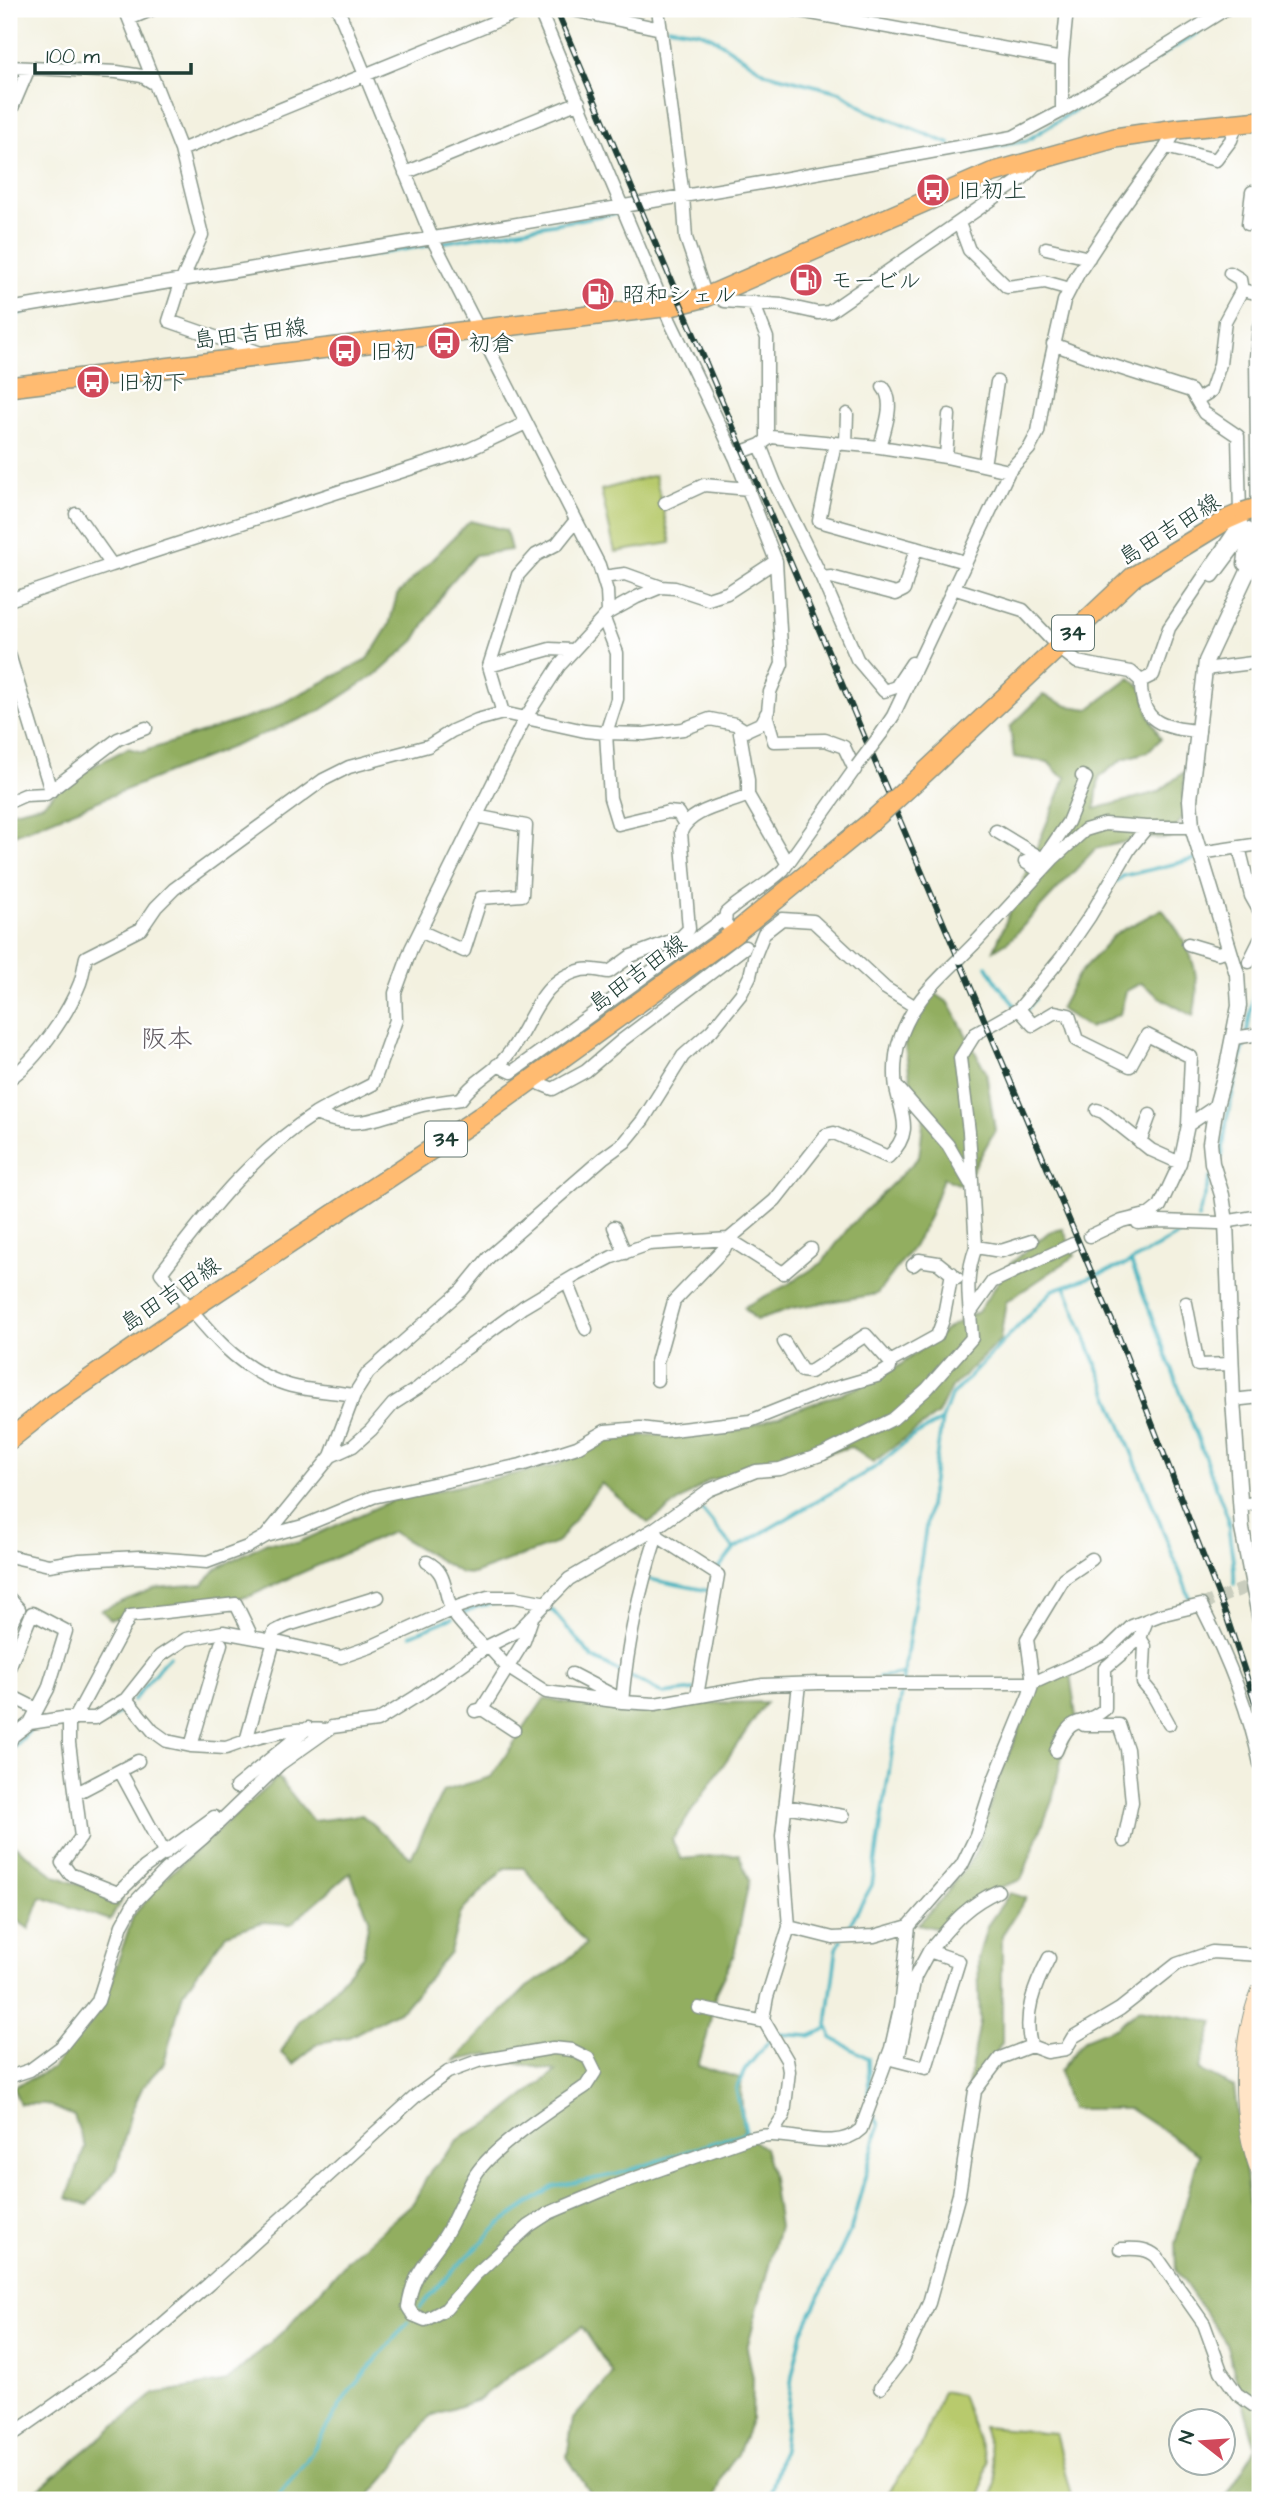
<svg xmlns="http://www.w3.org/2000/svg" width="1269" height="2509" font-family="'Architects Daughter','Klee One',sans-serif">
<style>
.green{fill:#b8ca6d;stroke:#6c8450;stroke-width:2}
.forest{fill:#92ae60;stroke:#58764a;stroke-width:2}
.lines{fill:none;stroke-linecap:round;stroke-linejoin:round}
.stream{stroke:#44b3bf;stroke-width:3.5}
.minor-tunnel{stroke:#c9cdbe;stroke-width:12;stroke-dasharray:12 6;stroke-linecap:butt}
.minor-casing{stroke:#89978a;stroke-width:15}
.tertiary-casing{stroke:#89978a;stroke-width:17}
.secondary-casing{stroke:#89978a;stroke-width:18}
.primary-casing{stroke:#89978a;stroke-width:22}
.minor{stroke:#fff;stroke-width:12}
.tertiary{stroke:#fff;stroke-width:14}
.secondary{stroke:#ffe4c6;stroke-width:16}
.primary{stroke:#ffbb71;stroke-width:19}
.rail-casing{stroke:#1f3d34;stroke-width:6}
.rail{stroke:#fff;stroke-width:3.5;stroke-dasharray:10;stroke-linecap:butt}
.minor-bridge-casing{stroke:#89978a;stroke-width:15;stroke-linecap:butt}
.primary-bridge-casing{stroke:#89978a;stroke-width:22;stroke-linecap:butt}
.minor-bridge{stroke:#fff;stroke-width:12}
.primary-bridge{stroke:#ffbb71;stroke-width:19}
.labels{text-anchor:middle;stroke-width:5;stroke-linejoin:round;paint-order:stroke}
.shield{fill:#fff;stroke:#627771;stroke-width:2}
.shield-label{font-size:21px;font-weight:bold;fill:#1f3d34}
.poi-label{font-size:23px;fill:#1f3d34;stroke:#fff;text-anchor:start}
.street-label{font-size:23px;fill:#1f3d34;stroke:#fff}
.quarter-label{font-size:26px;fill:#625c62;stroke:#fff}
</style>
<rect width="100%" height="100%" fill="#fff"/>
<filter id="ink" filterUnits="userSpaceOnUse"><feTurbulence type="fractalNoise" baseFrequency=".0143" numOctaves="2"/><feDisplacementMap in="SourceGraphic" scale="14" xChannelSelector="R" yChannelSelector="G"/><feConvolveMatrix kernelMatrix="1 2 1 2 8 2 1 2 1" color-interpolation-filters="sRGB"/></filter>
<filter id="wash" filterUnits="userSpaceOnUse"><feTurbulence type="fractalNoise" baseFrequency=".00686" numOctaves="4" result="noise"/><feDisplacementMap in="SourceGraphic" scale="28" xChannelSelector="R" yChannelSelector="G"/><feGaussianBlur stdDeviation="1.57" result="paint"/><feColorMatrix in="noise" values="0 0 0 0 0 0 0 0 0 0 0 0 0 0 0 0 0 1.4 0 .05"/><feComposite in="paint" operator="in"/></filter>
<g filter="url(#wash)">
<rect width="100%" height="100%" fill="#f3f1e0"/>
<path class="green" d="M655,475l16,68 -56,9 -14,-62z
M943,2391l18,4 26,67 -7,38h-97l37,-52z
M983,2427l72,6 17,67h-80c9,-24 -2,-50 -9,-73z"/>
<path class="forest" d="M470,521l36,9 5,20 -36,5 -29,33 -31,52 -34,31 -63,41 -309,125v-25l34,-8 27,-26 58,-30 14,4 123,-40 103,-53 21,-34 8,-30z
M1130,678l14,11 5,26 12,24 -14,13 -24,7 -24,18 -4,32 63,-17 26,-20 -1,45 -14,21 -32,1 -42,10 -85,91 -16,10 72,-173 -6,-2 -12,-13 -34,-5 -4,-30 33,-32 25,11 21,3z
M1162,909c27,34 42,63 31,107l-31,-17 -21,-16 -15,8 -6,23 -31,14 -29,-19 18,-34 37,-41z
M933,992l16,11 37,69 9,58 -31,56 -21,-8 -14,39 -16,30 -36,47 -85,14 -36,12 -12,-13 41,-21 37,-23 28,-37 69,-69 5,-41 -12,-27 -8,-48z
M1063,1229l12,27 -69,46 -6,38 -50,49 -12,25 -65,48 -22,-15 -141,33 -62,43 -47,-40 -44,60 -84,31 -12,-1 -69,-41 -142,64 -140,23 -9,-9 54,-22 48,-4 14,-16 50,-26 30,1 96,-43 164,-35 50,-28 129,-6 118,-42 45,-23 52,-40 27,-14 32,-48 39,-32z
M1070,1673l6,44 -14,40 -10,44 -31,79 -40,14 -42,35 -21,-5 24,-25 33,-45 23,-74 38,-93z
M544,1699l85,14 82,-10 55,-1 -94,138 9,19 58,-5 10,27 -15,74 -18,37 -9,44 -9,30 42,12 4,56 20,14 7,24 8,55 -32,121 6,30 -1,41 -14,35 -14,19 -10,27h-119l-28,-43 6,-38 40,-45 -31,-47 -41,31 -22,10 -41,32 -48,16 -41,58 -23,26h-341l129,-106 73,-13 62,-55 59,-66 65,-57 18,-33 33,-35 28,-13 64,-51 -56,-11 -12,-6 -34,7 73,-74 32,-20 27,-23 -62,-76h-19l-44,44 -11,40 -46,56 -55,29 -30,6 -26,21 -12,-11 18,-32 29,-25 35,-41 6,-37 -19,-45 -59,51 -28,-2 -37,12 -43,59 -19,70 -21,23 -12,26 -14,56 -29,37 -21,-7 18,-51 -11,-31 -28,-12h-26l-7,-17 39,-18 47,-61 11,-23 23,-69 31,-37 114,-102 35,44 49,-6 49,43 32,-67 48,-14z
M9,1841l46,35 66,24 -11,20 -69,-23 -12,32 -20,-15z
M1010,1893l16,5 -24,37v108l-22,37 -12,6 12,-64 -2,-64 9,-32z
M1139,2009l75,13 -15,48 35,17 17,133 9,112v168h-36l32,-52 -30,-105 -50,-73 -1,-26 24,-90 -69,-45h-60l-11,-38 25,-31 33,-13z"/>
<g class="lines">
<path class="stream" d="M668,27l32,5 12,5 54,36 74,19 27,18 83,34
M942,156l84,-15 190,-120
M439,243l179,-30
M353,258l78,-13
M9,315l15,-2
M1117,881l6,-5 76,-18
M987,966l10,17 19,24
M1024,1012l11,-13
M1247,1033l13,-77
M1217,1165l5,-9 5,-38 18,-78
M1198,1218l12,-40
M1131,1262l97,256c0,23 8,44 6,66
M1065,1286l125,312
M702,1510l32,39
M715,1568l3,1 16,-20 140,-81 38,-31 30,-17
M648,1579l62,12
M544,1608l9,3 40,47 29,15
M459,1615l20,-9 19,-3
M411,1635l41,-17
M629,1676l35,18 30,-4
M879,1677l24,-3
M133,1701l30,-38 7,-7
M101,1720h8l19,-13
M9,1753l22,-24
M845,1933l27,-48 70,-465 9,-24 102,-106 72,-25 71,-40
M841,1940l-4,7 -10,78 5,13 36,20 1,36
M777,2034l33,2 18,-8
M420,2308l20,-24 62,-62 51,-35 65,-13 128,-42 -10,-43 9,-19 26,-32
M275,2500l31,-39 42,-68 60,-71
M769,2500l14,-51 9,-73 10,-43 49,-104 28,-104 -7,-13"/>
</g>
</g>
<g filter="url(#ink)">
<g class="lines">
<path class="minor-tunnel" d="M1201,1605l52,-20"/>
<defs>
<path id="minor" d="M125,9l30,75
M338,9l94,229 167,327 8,26 1,22
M539,9l131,312 66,138 40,102
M568,9l93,20
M658,9l25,187 3,42 20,59
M789,9l273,50
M129,19l24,-10
M9,67l108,5 25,4 13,8 26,66 21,85 -20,45 -13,41 92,32
M1062,111v-52l5,-50
M9,115l20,-47
M1166,147l50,13 15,-20 6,-17
M181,150l345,-141
M405,173l174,-71
M959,223l10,27 38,37 38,-5 25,7
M1248,224l4,-32
M1046,248l43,10
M1230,273l10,6 2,11
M715,293l9,8 58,4 36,8 11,-1 194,-134 14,-16
M753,302l14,36v102
M9,309l752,-126 252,-46 49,-26 164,-102
M1053,344l48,18 90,29 13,22 34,23 2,77
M883,387c13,15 1,43 -3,60l66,10
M1198,399l13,-8 9,-27 5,-43 17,-31 18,4
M847,414l-1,30 34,3
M949,415l-3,42 63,14
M835,443l-16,78 146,41
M760,445l15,38 47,95 9,-1 65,17 8,-4 12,-42
M734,455l26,-10 11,-8 75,7
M984,465l13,-83
M665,503l39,-18 45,4
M1248,529l-4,35 7,1
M112,565l356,-115 58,-27
M1213,576l35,-47
M603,577l22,-3 36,13
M822,578l35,81 27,32 12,-4 16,-24
M953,588l70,22 35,37 19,15 54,10 10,9c-1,42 22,47 58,50
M9,600l103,-35 -36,-51
M604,619l13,34v46l-11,34 4,65 8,26 50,-12 10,1 6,10
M9,654l42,137
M489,666l61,-17 22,1
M1205,669l55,-7
M1141,681l12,-6 16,-47 78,-115
M503,713l-14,-47 29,-91 18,-20 21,-11 19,-24
M766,714l8,27 51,-1 19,7 11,23
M881,734l12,-18 116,-245 20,-22 9,-17 9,-55 17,-76 14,-27 38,-58 50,-69 11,-18
M9,802l16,-7 21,-1 72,-55 28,-11
M996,831l53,32
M1239,847l12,49 9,16
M1200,853l60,-9
M1043,859l25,-37 18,-44 -4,-2
M1025,862l16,10
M727,925l-2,-3 1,-9c18,-16 39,-26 57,-43l74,-104
M420,931l44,20 17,-53 41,-3 4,-69 -50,-10
M974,944l80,-86 31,-28 20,-6 42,3h45
M1188,944l30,9 12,-3
M1249,962l11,-22
M1019,1009l14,16 22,-13 14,3 8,25 53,26 17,-31 44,22 -3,68
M1234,1038l26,-4
M497,1065l15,7 213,-154
M9,1079c27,-18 59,-65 71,-96 3,-8 4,-18 6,-26l55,-28 15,-22 18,-18 149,-109 26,-13 79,-21 24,-15 25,-11 26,-7 82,18 21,2 38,1 39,-5 27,-10 25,5 11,7
M531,1080l22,9 33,-18 35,-30 124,-94
M899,1089l49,56 22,38
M1097,1110l6,2 48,38 29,13
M316,1114c41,19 67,1 107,-9 12,-3 25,-4 38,-6 12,-18 31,-25 44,-41 27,-30 31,-78 77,-88 8,-2 19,1 27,2l22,-16 50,-19 8,-8 -8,-97c9,-23 46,-27 67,-37
M1140,1142l10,-27
M1138,1223l23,-2 57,2 42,-7
M614,1227l11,26
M1090,1236l32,-15 28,-7 10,-8 20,-43 8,-38 28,-19
M976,1247l25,4 31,-10
M913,1265l6,-5 19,3 19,15
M567,1281l19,48
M1186,1303l12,62 33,-1
M970,1313l22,-31 81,-38
M784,1342l18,29 8,1 56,-37 24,27 47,-26 6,-16 9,-47
M657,1380v-18l17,-61 50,-52 5,-10 54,34 28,-24
M354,1395c-24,-4 -52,-4 -75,-13 -52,-19 -84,-69 -118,-109 45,-59 91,-119 154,-159 19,-11 39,-20 58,-30l23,-64 -1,-27 16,-44 113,-229 35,-54 49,-53 29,-16 24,-10 14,1 33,11 19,-6 49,-32 6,103 -12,28 -2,19 -6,12 -22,10 8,47v15l39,68
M1233,1400l27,-3
M331,1456l22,-10 18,-16 22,-26 25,-16 46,-38 59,-43 52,-31 37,-19 37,-13 80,-5 46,-39 51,-65 8,-2 54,24c26,-24 14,-41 8,-69 -2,-13 -1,-31 2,-43 12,-40 33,-59 62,-87
M1241,1505l19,-3
M654,1529l5,8 59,38 -21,121
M266,1536l65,-80 23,-61 14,-22 94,-83 27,-33 114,-99 22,-16 18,-22 40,-64 29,-26 29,-36 9,-18 4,-18 10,-25 18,-14 31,2 72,67 29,18
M9,1556l40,9 31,-5 59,-3 68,5 40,-15 19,-11 37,-10 70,-29 148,-32 56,-18 28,-16 35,-3 24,3 86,-10 75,-30 52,-15 13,-8v-6
M427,1562c21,10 16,30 25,48 6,13 23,27 33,38
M378,1597l-90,28 -14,7 -2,9 69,16 29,-10 90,-41 28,-9h27l32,6
M9,1598l10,11 -10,17
M1140,1638l5,8 -2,37 10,12 16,29
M274,1641l-28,100c27,-8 52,-14 80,-11
M221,1644l-30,102 35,2 20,-7
M488,1646l19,21 39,25 76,10 33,2 108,-19 56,-2h214l75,-34 24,-23 28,-11 41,-10c25,49 48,104 59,159
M9,1668l23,-55 34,18 -18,58 -18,34 33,-5h32l31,-19
M572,1674l50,26
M9,1698l4,-1 24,12
M622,1702c5,-57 17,-112 35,-167
M482,1709l42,-68 8,-23
M475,1711l7,-2 32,21
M69,1718v25l12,94 -19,26 8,11 48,19 27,-26 69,-50
M75,1718l55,-102 106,-12 16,33
M1084,1725h35l8,24 5,53 -8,39
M9,1743l4,-7 17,-13
M191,1746l-24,-5 -14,-10 -27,-32 34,-43 26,-17 37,-7 49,9
M1056,1751c17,-42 23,-20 49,-42v-41l35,-30 7,-18
M120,1771l45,83
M236,1787l72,-59
M77,1793l61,-32
M785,1806l58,10
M789,1927l44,11 41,-2 35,-10 53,-61 14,-29 18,-56 35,-85 4,-12 -6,-44 37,-61 28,-19
M929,1951c23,-27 36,-45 69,-60
M1049,1958c-15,29 -26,56 -18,88l16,6 19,-3 7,-12 47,-28 57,-45 35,-12 48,3
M699,2008l66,14
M887,2058l39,10 33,-107 -30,-10 -14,26 -17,83
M9,2077l21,-7 31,-23 37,-46 24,-76 12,-22 33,-34 36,-31 77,-74 52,-37 45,-6 40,-25 71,-50 30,-15 51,-52 85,-50 55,-39 47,-19 24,-2 43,-15 70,-35 34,-30 45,-51c-2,-35 -9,-56 4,-91l-7,-115 -9,-74 15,-24 44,-25 43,-52 28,-41 40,-68 17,-21
M771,2135l13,-20 5,-44 -2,-11 -24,-41 4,-22 22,-70 -7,-91 17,-152
M1120,2249c14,0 26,-2 37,8l47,67 17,47 16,23 23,16
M880,2388l23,-30 26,-55 30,-109 16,-103 25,-33 31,-12
M9,2437l125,-88 75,-65 208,-189 31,-23 30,-11 75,-13 19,2 16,8 7,14 -9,14c-29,20 -92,60 -110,88 -11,18 -18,39 -29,58 -17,29 -34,38 -39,75l5,8 12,5 21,-11 29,-34 54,-49 20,-13 64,-27 136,-48c7,-1 15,-3 22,-3 28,0 68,16 90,-6l30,-81 9,-40 9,-82"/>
<path id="tertiary" d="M1257,9l3,6
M1260,326l-3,32 2,175 -8,32 -45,96 -16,139 2,27 45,147 2,32 -12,60 -11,40 -6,37 2,20 10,32 4,27 7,178 9,129 18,92"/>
<path id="secondary" d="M1260,1991c-22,51 -21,130 0,182"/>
<path id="primary" d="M9,387l662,-81 35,-9 285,-124 124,-35 62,-9 83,-8
M919,778l214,-201 95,-58 16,-7
M9,1440l46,-37 136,-94 286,-190 257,-185 138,-113"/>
</defs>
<use href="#minor" class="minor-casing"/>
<use href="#tertiary" class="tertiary-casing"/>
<use href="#secondary" class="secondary-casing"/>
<use href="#primary" class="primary-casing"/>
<use href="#minor" class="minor"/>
<use href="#tertiary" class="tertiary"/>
<use href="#secondary" class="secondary"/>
<use href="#primary" class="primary"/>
<defs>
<path id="rail" d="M556,9l562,1326 108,280 34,102"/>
</defs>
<use href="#rail" class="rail-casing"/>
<use href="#rail" class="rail"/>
<defs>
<path id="minor-bridge" d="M857,766l24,-32
M960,958l14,-14"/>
<path id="primary-bridge" d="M1244,512l16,-5
M872,821l47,-43"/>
</defs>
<use href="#minor-bridge" class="minor-bridge-casing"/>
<use href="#primary-bridge" class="primary-bridge-casing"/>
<use href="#minor-bridge" class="minor-bridge"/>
<use href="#primary-bridge" class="primary-bridge"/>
</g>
</g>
<defs>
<symbol id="bus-disc" viewBox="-11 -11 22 22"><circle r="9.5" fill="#d1495b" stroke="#fff"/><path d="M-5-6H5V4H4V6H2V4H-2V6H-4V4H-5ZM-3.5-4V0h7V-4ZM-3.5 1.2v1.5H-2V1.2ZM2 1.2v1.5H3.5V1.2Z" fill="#fff"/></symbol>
<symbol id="fuel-disc" viewBox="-11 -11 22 22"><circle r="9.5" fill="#d1495b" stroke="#fff"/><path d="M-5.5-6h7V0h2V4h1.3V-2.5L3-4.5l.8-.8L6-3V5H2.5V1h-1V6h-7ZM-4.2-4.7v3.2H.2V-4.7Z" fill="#fff"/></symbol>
</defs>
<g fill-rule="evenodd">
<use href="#bus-disc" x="914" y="171" width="38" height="38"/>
<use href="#fuel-disc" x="787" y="261" width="38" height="38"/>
<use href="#fuel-disc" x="579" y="275" width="38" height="38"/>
<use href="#bus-disc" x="425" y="324" width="38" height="38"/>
<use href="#bus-disc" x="326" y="332" width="38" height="38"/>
<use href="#bus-disc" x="74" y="363" width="38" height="38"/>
</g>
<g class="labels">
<g class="shield">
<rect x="1052" y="615.5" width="42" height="35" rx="5"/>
<rect x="425" y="1121.5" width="42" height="35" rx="5"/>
</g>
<g class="shield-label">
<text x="1073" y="640">34</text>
<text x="446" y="1146">34</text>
</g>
<g class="poi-label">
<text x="958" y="198">旧初上</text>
<text x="830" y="288">モービル</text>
<text x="622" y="302">昭和シェル</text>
<text x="468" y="351">初倉</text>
<text x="370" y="359">旧初</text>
<text x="118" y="390">旧初下</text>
</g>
<g class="street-label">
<text transform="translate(250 333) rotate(-7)" y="8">島田吉田線</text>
<text transform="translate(1169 529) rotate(-32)" y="8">島田吉田線</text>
<text transform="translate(637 973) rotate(-36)" y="8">島田吉田線</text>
<text transform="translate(170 1294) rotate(-34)" y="8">島田吉田線</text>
</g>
<g class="quarter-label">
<text x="167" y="1047">阪本</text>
</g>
</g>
<rect width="1269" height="2509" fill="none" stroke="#fff" stroke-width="35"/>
<g transform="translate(1202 2442) rotate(287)"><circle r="33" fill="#ffffff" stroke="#a5b1ae" stroke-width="2"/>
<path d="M0-5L12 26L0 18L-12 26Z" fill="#d1495b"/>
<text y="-10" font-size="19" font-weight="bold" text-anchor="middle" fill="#1f3d34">N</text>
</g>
<path d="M35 63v10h156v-10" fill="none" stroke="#1f3d34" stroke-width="3.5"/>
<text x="46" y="63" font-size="21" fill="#1f3d34" stroke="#ffffff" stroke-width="5" paint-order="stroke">100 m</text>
</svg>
